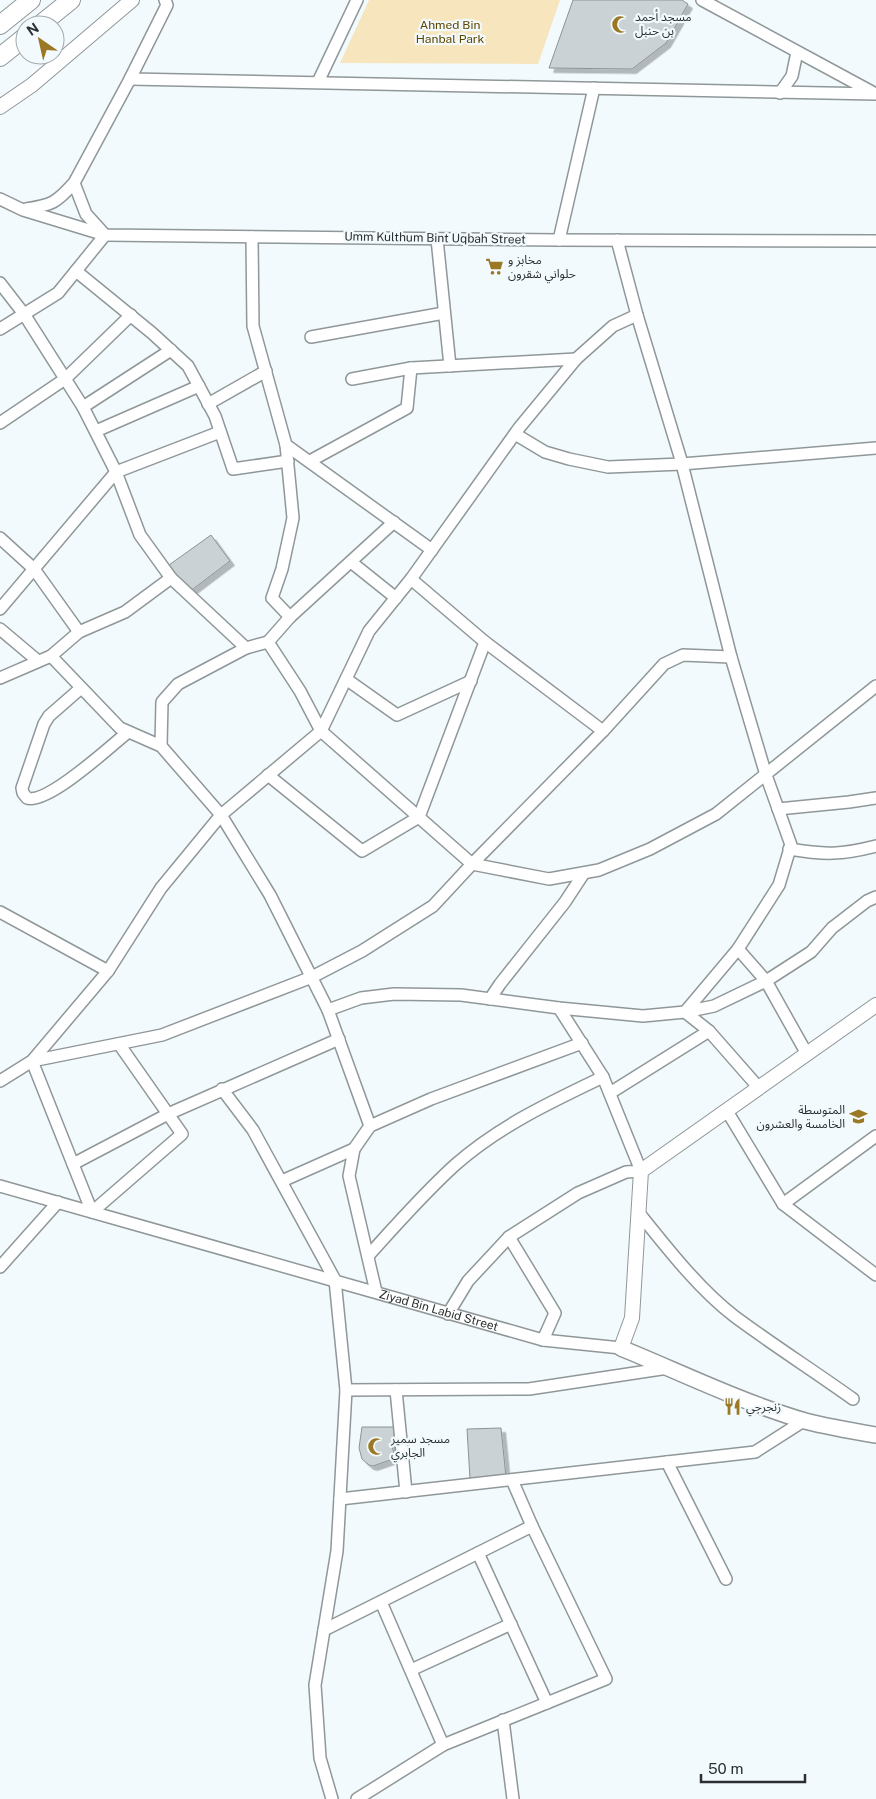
<svg xmlns="http://www.w3.org/2000/svg" width="876" height="1799" font-family="'Public Sans','Noto Sans Arabic',sans-serif">
<style>
.green{fill:#f7e5bd}
.building{fill:#cbd2d5;stroke:#8c9395;filter:url(#shadow)}
.lines{fill:none;stroke-linecap:round;stroke-linejoin:round}
.minor-casing{stroke:#909799;stroke-width:14}
.tertiary-casing{stroke:#909799;stroke-width:16}
.secondary-casing{stroke:#909799;stroke-width:18}
.primary-casing{stroke:#909799;stroke-width:20}
.minor{stroke:#fff;stroke-width:11}
.tertiary{stroke:#fff;stroke-width:14}
.secondary{stroke:#fff;stroke-width:15}
.primary{stroke:#fff;stroke-width:18}
.labels{text-anchor:middle;stroke-width:4.5;stroke-linejoin:round;paint-order:stroke}
.poi-label{font-size:12px;fill:#2c2f30;stroke:#f2fafd;text-anchor:start}
.park-label{font-size:12px;fill:#5f4600;stroke:#f2fafd}
.street-label{font-size:12px;fill:#2c2f30;stroke:#f2fafd}
</style>
<defs>
<filter id="shadow"><feDropShadow dx="4.5" dy="4.5" stdDeviation="0" flood-color="#0004"/></filter>
</defs>
<rect width="100%" height="100%" fill="#f2fafd"/>
<path class="green" d="M369,0h191l-22,64 -198,-1z"/>
<path class="building" d="M573,0h109l6,4 -22,39 -34,26 -83,-1z
M211,535l19,26 -41,31 -20,-27z
M362,1427h32l3,18 -5,2 4,11 -23,8 -4,-1 -7,-6 -3,-11z
M501,1428l5,49 -36,2 -3,-50z"/>
<g class="lines">
<defs>
<g id="minor">
<path d="M702,0l170,92"/>
<path d="M130,79l746,15"/>
<path d="M318,82l39,-82"/>
<path d="M780,93l12,-17 5,-24"/>
<path d="M0,199l23,11 82,25 454,5 317,1"/>
<path d="M26,209c26,-4 30,-6 48,-26l56,-104 37,-74 -2,-5"/>
<path d="M252,237l1,89 33,119 7,73 -11,51 -10,29 18,19 -22,25"/>
<path d="M437,239l13,127"/>
<path d="M559,240l35,-152"/>
<path d="M617,240l20,75 44,145 50,197 35,118 25,70 -12,40 -41,64 -53,63"/>
<path d="M76,271l76,62 36,33 27,50 18,53 55,-8"/>
<path d="M0,283l24,31 59,93 33,65 24,63 31,43 75,70 22,-6 32,49 21,40 151,133 77,15 50,-9 51,-21 66,-35 160,-128"/>
<path d="M0,329l58,-36 47,-58 -19,-21 -12,-31"/>
<path d="M311,337l133,-24"/>
<path d="M352,379l59,-11"/>
<path d="M208,404l58,-33"/>
<path d="M83,407l88,-57"/>
<path d="M0,423l65,-44 66,-64"/>
<path d="M96,431l103,-45"/>
<path d="M515,434l30,18 24,7 39,8 74,-3 194,-16"/>
<path d="M286,445l146,105"/>
<path d="M310,461l97,-53 4,-40 165,-9"/>
<path d="M0,538l34,31 45,63"/>
<path d="M351,562l45,36"/>
<path d="M411,579l74,63 118,89"/>
<path d="M0,609l116,-137 104,-40"/>
<path d="M290,617l104,-95"/>
<path d="M0,629l38,32"/>
<path d="M51,656l69,72 41,18 60,69 49,80 58,115 42,116"/>
<path d="M0,678l51,-22 28,-24 46,-20 46,-34"/>
<path d="M346,679l51,36 74,-34"/>
<path d="M81,688l-32,28 -5,8 -22,64 1,5 4,5c20,7 84,-52 101,-66"/>
<path d="M161,746l1,-44 16,-18 68,-36"/>
<path d="M268,775l94,76 57,-34 66,-175"/>
<path d="M778,809l71,-7 27,-4"/>
<path d="M789,849c36,6 52,6 87,-3"/>
<path d="M0,912l108,59"/>
<path d="M738,949l28,32 41,73"/>
<path d="M490,999l10,-15 65,-82 19,-29"/>
<path d="M328,1010l33,-12 33,-4 67,1 98,13 84,8 42,-4 24,19 50,57"/>
<path d="M685,1012l29,-6 52,-25 45,-29 21,-24 35,-27 9,-4"/>
<path d="M119,1044l63,90 -90,78 -60,-151 130,-26 150,-58 50,-26 71,-45 39,-42 131,-133 61,-67 19,-9 48,2"/>
<path d="M0,1081l32,-20 76,-90 53,-83 60,-73 100,-84 48,-100 42,-52 108,-151 57,-69 37,-33 24,-11"/>
<path d="M222,1089l31,41 82,150 11,110 -9,161 -22,134 5,73 12,41"/>
<path d="M610,1093l99,-62"/>
<path d="M727,1111l56,93 93,71"/>
<path d="M73,1164l95,-50 171,-75"/>
<path d="M282,1181l72,-32"/>
<path id="s1" d="M0,1186l543,154 78,8"/>
<path d="M783,1204l93,-68"/>
<path d="M639,1213c28,35 60,76 95,103 39,29 80,55 119,83"/>
<path d="M509,1237l46,76 -12,27"/>
<path d="M368,1256c28,-31 56,-63 87,-91 44,-39 96,-63 148,-88"/>
<path d="M0,1267l58,-65"/>
<path d="M376,1292l-27,-116 5,-27 16,-23 61,-27 151,-56"/>
<path d="M448,1314l20,-33 41,-44 69,-44 48,-21 15,-1 -38,-94 -44,-69"/>
<path d="M346,1390l183,-1 139,-21"/>
<path d="M396,1390l10,102"/>
<path d="M667,1462l59,117"/>
<path d="M340,1499l415,-47 50,-32"/>
<path d="M478,1553l69,150"/>
<path d="M381,1602l62,143"/>
<path d="M324,1630l208,-104"/>
<path d="M411,1670l100,-46"/>
<path d="M503,1720l10,79"/>
<path d="M357,1799l86,-54 163,-66 -74,-153 -20,-46"/>
</g>
<path id="tertiary" d="M0,107l32,-22 100,-85
M621,1348l11,-30 9,-147 235,-166"/>
<path id="secondary" d="M621,1348c61,25 120,54 184,73 23,6 47,10 71,14"/>
<path id="primary" d="M0,25l31,-25
M40,25l31,-25
M0,57l25,-20"/>
</defs>
<use href="#minor" class="minor-casing"/>
<use href="#tertiary" class="tertiary-casing"/>
<use href="#secondary" class="secondary-casing"/>
<use href="#primary" class="primary-casing"/>
<use href="#minor" class="minor"/>
<use href="#tertiary" class="tertiary"/>
<use href="#secondary" class="secondary"/>
<use href="#primary" class="primary"/>
</g>
<defs>
<symbol id="mosque-bare" viewBox="-9 -9 18 18"><path d="M3.5-4.9A6 6 0 1 0 3.5 4.9A5 5 0 1 1 3.5-4.9Z" fill="#9b7924" stroke="#f2fafd" stroke-width="2.5" paint-order="stroke"/></symbol>
<symbol id="supermarket-bare" viewBox="-9 -9 18 18"><path d="M-6-5.5h2.5l.6 2H6L4.5 2H-2.5L-4.4-4H-6ZM-1.5 3.2a1.3 1.3 0 1 0 .1 0ZM3 3.2a1.3 1.3 0 1 0 .1 0Z" fill="#9b7924" stroke="#f2fafd" stroke-width="2.5" paint-order="stroke"/></symbol>
<symbol id="school-bare" viewBox="-9 -9 18 18"><path d="M0-5L7-2L0 1L-7-2ZM-4 1L0 2.5L4 1V4Q0 6-4 4Z" fill="#9b7924" stroke="#f2fafd" stroke-width="2.5" paint-order="stroke"/></symbol>
<symbol id="restaurant-bare" viewBox="-9 -9 18 18"><path d="M-5-6h1v4h1v-4h1v4h1v-4h1v5L-1.5 .5V6h-2V.5L-5-1ZM5-6V6H3V1.5H1.5Q1.5-4 5-6Z" fill="#9b7924" stroke="#f2fafd" stroke-width="2.5" paint-order="stroke"/></symbol>
</defs>
<g fill-rule="evenodd">
<use href="#mosque-bare" x="608" y="12" width="25" height="25"/>
<use href="#supermarket-bare" x="482" y="254" width="25" height="25"/>
<use href="#school-bare" x="846" y="1104" width="25" height="25"/>
<use href="#restaurant-bare" x="720" y="1394" width="25" height="25"/>
<use href="#mosque-bare" x="364" y="1434" width="25" height="25"/>
</g>
<g class="labels">
<g class="poi-label">
<text x="635" y="21">مسجد أحمد<tspan x="635" dy="14">بن حنبل</tspan></text>
<text x="508" y="264">مخابز و<tspan x="508" dy="14">حلواني شقرون</tspan></text>
<text x="845" y="1114" text-anchor="end">المتوسطة<tspan x="845" dy="14">الخامسة والعشرون</tspan></text>
<text x="746" y="1411">زنجرجي</text>
<text x="391" y="1443">مسجد سمير<tspan x="391" dy="14">الجابري</tspan></text>
</g>
<g class="park-label">
<text x="450" y="29">Ahmed Bin<tspan x="450" dy="14">Hanbal Park</tspan></text>
</g>
<g class="street-label">
<text transform="translate(435 238) rotate(1)" y="4">Umm Kulthum Bint Uqbah Street</text>
<text dy="4" stroke="none"><textPath href="#s1" startOffset="456">Ziyad Bin Labid Street</textPath></text>
</g>
</g>
<g transform="translate(40 40) rotate(326)"><circle r="24" fill="#f2fafd" stroke="#a3a9ab"/>
<path d="M0-4L9 19L0 12L-9 19Z" fill="#9b7924"/>
<text y="-8" font-size="14" font-weight="bold" text-anchor="middle" fill="#2c2f30">N</text>
</g>
<path d="M701 1774v8h104v-8" fill="none" stroke="#2c2f30" stroke-width="2.5"/>
<text x="708" y="1774" font-size="15" fill="#2c2f30" stroke="#f2fafd" stroke-width="4" paint-order="stroke">50 m</text>
</svg>
